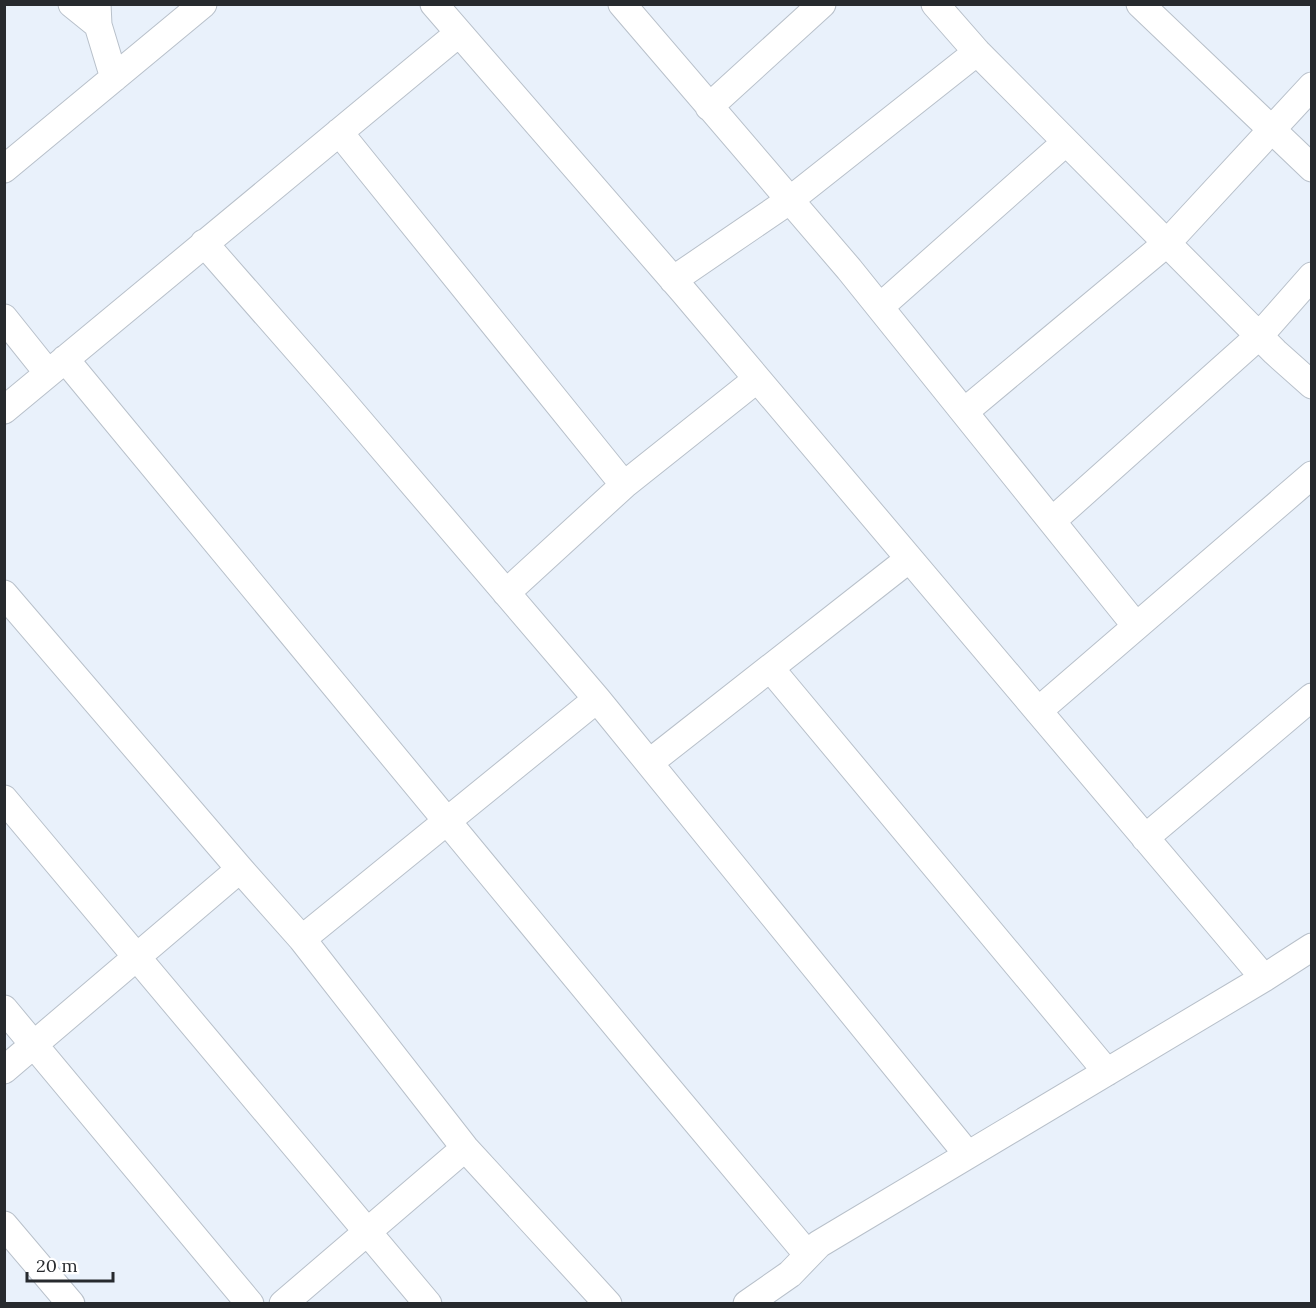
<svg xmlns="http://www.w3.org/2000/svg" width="1316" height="1308" font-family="Lora,serif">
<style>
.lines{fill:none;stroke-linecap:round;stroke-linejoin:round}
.minor-casing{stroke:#b8c0ca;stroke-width:29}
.minor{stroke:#fff;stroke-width:27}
</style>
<rect width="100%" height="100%" fill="#e9f1fb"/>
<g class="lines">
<defs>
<path id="minor" d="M72,4l26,21
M97,4l1,21 16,53
M434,4l249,287 581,687
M622,4l227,265 287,357
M935,4l42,48 298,300 37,33
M1140,4l172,164
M709,107l113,-103
M339,132l285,353
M4,169l199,-165
M204,243l134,153 259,303 371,456
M673,280l117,-80 187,-148
M880,307l186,-165
M4,318l44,55
M65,359l577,698 166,198
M4,410l455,-377
M964,412l203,-169 145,-157
M1052,521l207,-185 53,-60
M506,593l118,-108 133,-106
M4,594l236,275 62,70 163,209 143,156
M770,668l337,404
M1038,711l274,-236
M649,763l260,-204
M4,799l424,505
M1145,838l167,-141
M302,939l295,-240
M4,1009l246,295
M4,1070l236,-201
M4,1225l67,79
M283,1304l182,-156
M747,1304l43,-30 29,-30 445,-266 48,-31"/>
</defs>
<use href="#minor" class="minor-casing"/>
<use href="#minor" class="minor"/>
</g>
<rect width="1316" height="1308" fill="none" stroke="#272a2e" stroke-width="12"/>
<path d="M27 1272v9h86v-9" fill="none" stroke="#272a2e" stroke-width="3"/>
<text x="36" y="1272" font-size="18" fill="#272a2e" stroke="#ffffff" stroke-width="4.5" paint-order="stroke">20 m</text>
</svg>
